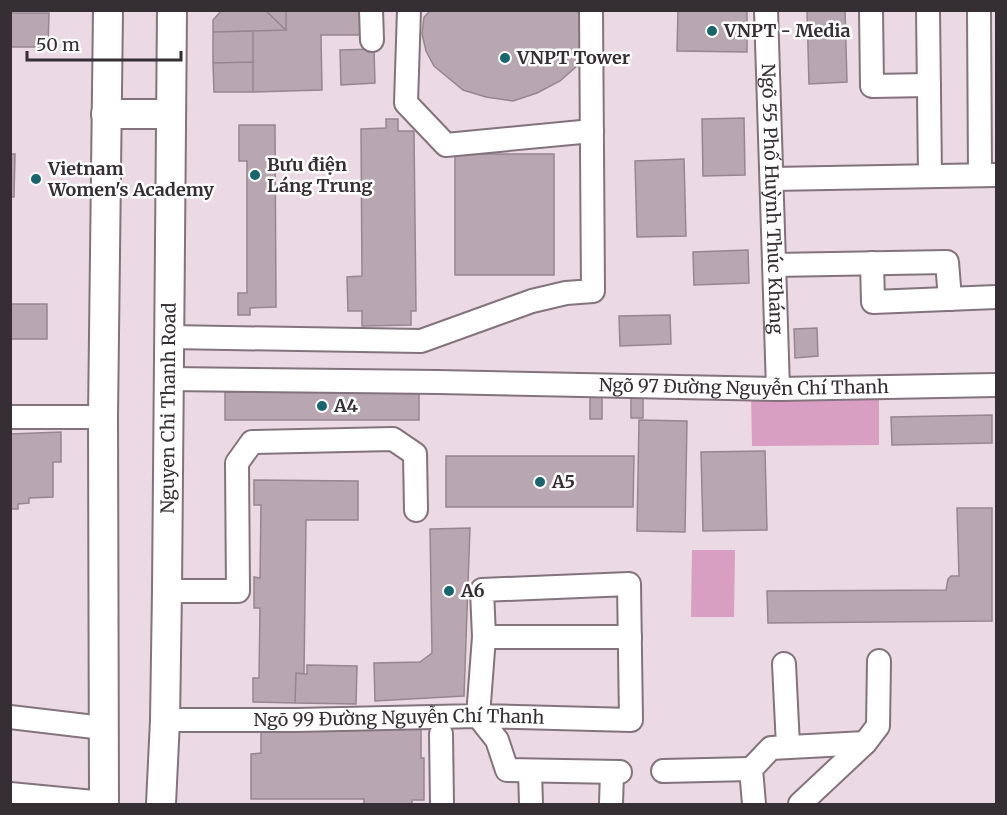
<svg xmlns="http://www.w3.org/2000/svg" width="1007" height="815" font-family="Merriweather,serif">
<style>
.grass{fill:#d99fc3}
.building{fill:#b8a7b0;stroke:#96868f;stroke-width:1.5}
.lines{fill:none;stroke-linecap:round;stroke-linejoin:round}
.minor-casing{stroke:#83737c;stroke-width:26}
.major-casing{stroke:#83737c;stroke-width:32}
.minor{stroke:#fff;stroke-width:22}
.major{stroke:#fff;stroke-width:28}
.poi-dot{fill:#18656d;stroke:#fff;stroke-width:2}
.labels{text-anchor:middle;stroke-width:5;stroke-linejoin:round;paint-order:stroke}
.poi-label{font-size:18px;font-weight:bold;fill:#352f33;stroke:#fff;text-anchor:start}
.street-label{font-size:18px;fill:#352f33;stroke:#fff}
</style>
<rect width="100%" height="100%" fill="#ebd9e3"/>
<path class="grass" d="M879,393v52l-127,1 -1,-52z
M692,550h43l-1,67h-43z"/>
<path class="building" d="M222,10h43l21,20 -73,2v-12z
M265,10h21v20z
M286,10h76l1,25h-42l1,55 -69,2v-61l33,-1z
M431,10h145l7,8 1,32 -7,16 -17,15 -23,12 -24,8 -27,-4 -23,-7 -29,-24 -8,-15 -4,-17 2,-17z
M678,10h69v42l-70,-1z
M807,10h38l2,72 -38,2z
M10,13h39l-1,34h-38z
M253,31v31l-40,1v-31z
M374,49l1,34 -34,2 -1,-35z
M253,62v30h-39l-1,-29z
M744,118l1,57 -42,1 -1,-57z
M386,119h12v12h16l2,180h-5v14l-49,1v-15h-14l-1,-34 15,-1 -1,-147 25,-1z
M239,125h36l1,182 -26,1v7h-12v-22h9v-132h-8z
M10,154h5l-1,43h-4z
M455,154h99v121h-99z
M684,159l2,77 -49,1 -2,-76z
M748,250l1,33 -55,2 -1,-33z
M10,304h37v35h-37z
M670,315l1,29 -51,2 -1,-30z
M817,328l1,28 -23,2 -1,-29z
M249,386l170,6v28h-194v-28h24z
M631,389h12v29h-12z
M590,393h12v26h-12z
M992,415v28l-100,2 -1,-28z
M639,420l48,1 -2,111 -48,-1z
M61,432v30h-8v35l-24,1v5l-11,1v5h-8v-75z
M765,451l2,79 -64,1 -2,-79z
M446,456h188l-1,51h-187z
M254,480l104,1v39h-52l-2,154 -8,-1 -1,30 -42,-1v-24h6l1,-70h-6v-31l6,1 1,-73h-7z
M957,508h35v113l-224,2 -1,-32 179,-1 2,-11 3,-3h8z
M470,528l-6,168 -89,5 -1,-38 46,-1 12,-9 -2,-124z
M307,665l50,1 -1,38 -61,-1 1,-30 11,1z
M261,723h160v35h3v42h-12v4h-48v-5h-113v-45l10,-1z"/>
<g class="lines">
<defs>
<g id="minor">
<path d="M371,10l1,30"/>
<path d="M409,10l-3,93 40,42 146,-14"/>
<path id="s1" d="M766,10l12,379"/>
<path d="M871,10l1,76 57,-1"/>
<path d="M928,10l2,166"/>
<path d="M979,10l1,165"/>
<path d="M772,179l224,-4"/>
<path d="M872,263l1,39 123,-5"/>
<path d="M774,265l173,-3 3,37"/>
<path d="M169,337l252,4 111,-40 34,-8 27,-2 -2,-281"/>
<path id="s2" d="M168,379l270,3 340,7 218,-4"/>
<path d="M10,417h93"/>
<path d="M167,591h71l-1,-128 15,-21 141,-3 22,15 1,56"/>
<path d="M484,637h146"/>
<path d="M784,664l4,82"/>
<path d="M10,717l93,11"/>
<path id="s3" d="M165,720h132l181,-4 153,4 -2,-136 -147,6 2,47 -6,79 19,24 10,30 113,2"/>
<path d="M441,734l1,70"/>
<path d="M530,771l1,33"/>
<path d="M663,771l88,-2"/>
<path d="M10,794l94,9"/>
<path d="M611,804l1,-32"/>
<path d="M754,804l-3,-35 20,-21 94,-5"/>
<path d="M800,804l65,-61 13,-17 1,-65"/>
</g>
<g id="major">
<path d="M106,114h65"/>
<path d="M104,804l-1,-387 5,-407"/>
<path id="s4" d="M161,804l4,-84 2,-129 5,-581"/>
</g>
</defs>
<use href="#minor" class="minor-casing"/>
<use href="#major" class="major-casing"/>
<use href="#minor" class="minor"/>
<use href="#major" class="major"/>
</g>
<g class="poi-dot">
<circle cx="712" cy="31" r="6"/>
<circle cx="505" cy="58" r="6"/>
<circle cx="255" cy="175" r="6"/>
<circle cx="36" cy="179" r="6"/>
<circle cx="322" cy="406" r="6"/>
<circle cx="540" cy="482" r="6"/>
<circle cx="449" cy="591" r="6"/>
</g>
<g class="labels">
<g class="poi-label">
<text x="724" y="37">VNPT - Media</text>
<text x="517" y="64">VNPT Tower</text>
<text x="267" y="171">Bưu điện<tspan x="267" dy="21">Láng Trung</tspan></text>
<text x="48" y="175">Vietnam<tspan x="48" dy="21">Women's Academy</tspan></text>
<text x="334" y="412">A4</text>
<text x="552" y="488">A5</text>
<text x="461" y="597">A6</text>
</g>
<g class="street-label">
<text dy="6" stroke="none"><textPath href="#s1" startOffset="189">Ngõ 55 Phố Huỳnh Thúc Kháng</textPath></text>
<text dy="6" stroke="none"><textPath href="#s2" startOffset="576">Ngõ 97 Đường Nguyễn Chí Thanh</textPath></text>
<text dy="6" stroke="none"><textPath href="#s4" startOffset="396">Nguyen Chi Thanh Road</textPath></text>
<text dy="6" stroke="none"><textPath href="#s3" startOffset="234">Ngõ 99 Đường Nguyễn Chí Thanh</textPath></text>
</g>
</g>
<rect width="1007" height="815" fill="none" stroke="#352f33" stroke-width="24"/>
<path d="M27 51v9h154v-9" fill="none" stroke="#352f33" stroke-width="3"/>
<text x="36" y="51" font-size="18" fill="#352f33" stroke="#ffffff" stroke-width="4.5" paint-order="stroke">50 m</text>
</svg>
